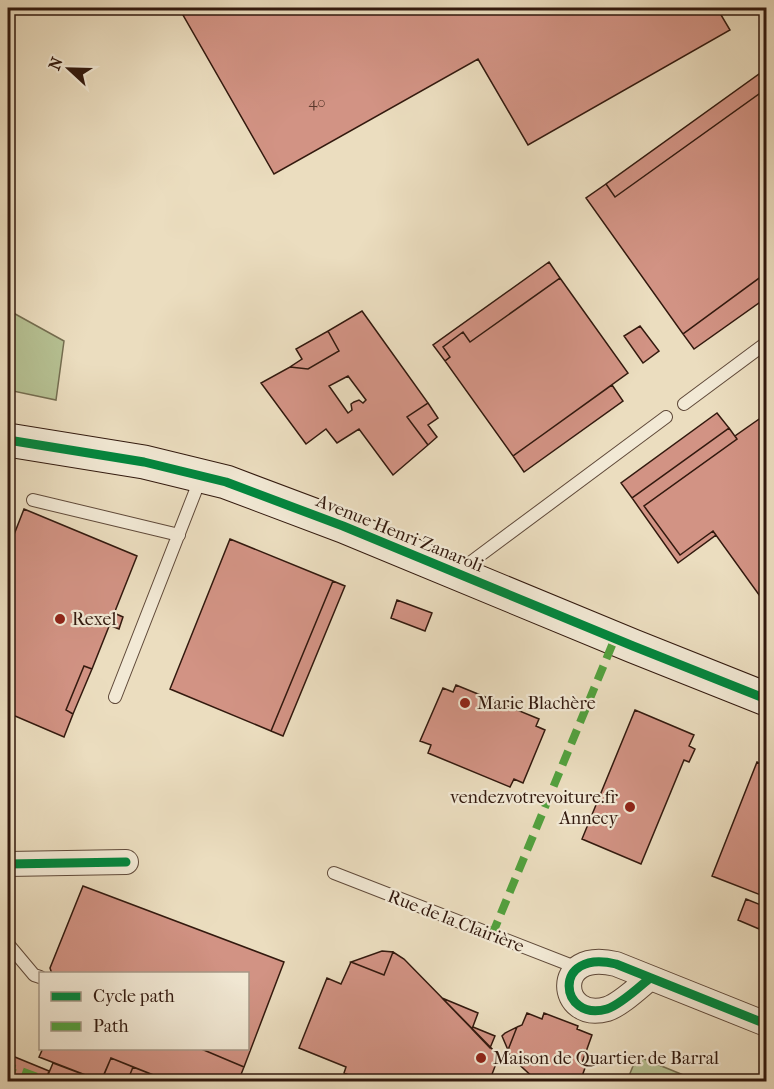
<svg xmlns="http://www.w3.org/2000/svg" width="774" height="1089" font-family="'IM FELL French Canon',serif">
<style>
.green{fill:#b6c193;stroke:#746d50;stroke-width:1.5}
.building{fill:#d29384;stroke:#32190e;stroke-width:1.5;fill-rule:evenodd}
.lines{fill:none;stroke-linecap:round;stroke-linejoin:round}
.lane-casing{stroke:#604a3a;stroke-width:14}
.street-casing{stroke:#604a3a;stroke-width:26}
.secondary-casing{stroke:#32190e;stroke-width:35}
.lane{stroke:#f2e9d5;stroke-width:12}
.street{stroke:#f2e9d5;stroke-width:24}
.secondary{stroke:#f2e9d5;stroke-width:33}
.quiet{stroke:#52a13e;stroke-width:8;stroke-dasharray:15 8;stroke-linecap:butt}
.cycleway-casing{stroke:#f2e9d5;stroke-width:13}
.cycleway{stroke:#00873e;stroke-width:9}
.poi-dot{fill:#8f2418;stroke:#f2e9d5;stroke-width:2}
.labels{text-anchor:middle;stroke-width:4.5;stroke-linejoin:round;paint-order:stroke}
.number-label{font-size:15px;fill:#5a382c}
.street-label{font-size:18px;fill:#32190e;stroke:#f2e9d5}
.poi-label{font-size:18px;fill:#32190e;stroke:#f2e9d5;text-anchor:start}
</style>
<rect width="100%" height="100%" fill="#ebddbf"/>
<filter id="stains"><feTurbulence type="fractalNoise" baseFrequency=".00333" numOctaves="4"/><feColorMatrix values="0 0 0 0 .2 0 0 0 0 .09 0 0 0 0 .02 0 0 0 .5 -.17"/></filter>
<radialGradient id="worn" r=".72"><stop offset=".6" stop-color="#630" stop-opacity="0"/><stop offset="1" stop-color="#630" stop-opacity=".3"/></radialGradient>
<path class="green" d="M8,310l56,31 -8,59 -48,-10z
M637,1056l61,25h-71z"/>
<path class="building" d="M196,8h521l13,22 -202,115 -50,-86 -204,115 -91,-159z
M766,69v20l-151,108 -9,-13z
M766,89v184l-83,61 -97,-136 20,-14 9,13z
M549,262l11,16 -90,64 -7,-10 -20,15 7,10 -5,4 -12,-16z
M766,273v25l-72,51 -11,-15z
M560,278l68,95 -115,83 -68,-95 5,-4 -7,-10 20,-15 7,10z
M362,311l66,92 -21,14 21,28 -35,30 -34,-46 -22,14 -11,-14 -20,15 -45,-61 29,-16 18,2 31,-18 -11,-20zM348,376l18,24 -3,3 -4,-3 -5,2 -3,2 1,6 -4,3 -19,-27z
M640,326l19,25 -16,12 -19,-27z
M328,331l11,20 -31,18 -18,-2 12,-8 -6,-10z
M612,385l11,16 -99,71 -11,-16z
M428,403l10,15 -10,7 9,12 -9,8 -21,-28z
M717,413l12,15 -97,70 -11,-15z
M762,417l4,7v172l-4,3 -49,-68 -33,24 -36,-49 93,-67 -2,-3z
M729,428l8,11 -93,67 36,49 33,-24 3,4 -38,28 -46,-65z
M24,509l113,47 -45,113 -8,-3 -18,44 7,4 -9,23 -56,-24v-163z
M230,539l103,42 -62,150 -101,-42z
M333,581l12,5 -62,150 -12,-5z
M397,600l35,13 -7,18 -34,-13z
M114,613l9,4 -4,12 -10,-4z
M84,666l8,3 -19,45 -7,-4z
M456,685l83,34 -3,7 9,4 -22,53 -9,-4 -4,8 -82,-34 3,-8 -11,-4 23,-53 10,4z
M635,710l59,25 -5,11 6,3 -6,13 -5,-2 -43,104 -59,-25z
M757,762l9,4v131l-54,-21z
M83,886l201,76 -40,105 -45,-19h49v-74h-196l-2,-6z
M746,899l20,8 -7,22 -21,-9z
M382,951l11,1 -9,23 -33,-13z
M393,952l11,7 95,97 -10,26h-125l-20,-9 2,-6 -47,-19 28,-70 14,6 10,-22 33,13z
M442,998l36,15 -6,16z
M527,1013l15,6 2,-6 34,13 -1,3 15,6 -10,28 4,2 -6,17h-42l-28,-26 -2,-6 9,-23 5,-2z
M473,1027l22,9 -5,12 -18,-19z
M517,1027l-9,23 -6,-14 3,-3z
M43,1048h156l45,19 -6,15h-67l-60,-24 -10,23 -62,-24z
M10,1055l39,16 -4,11h-37v-21z
M111,1058l22,9 -6,15h-26z
M53,1063l48,18 -56,1z
M133,1067l38,15h-44z"/>
<g class="lines">
<defs>
<path id="lane" d="M684,404l82,-61
M33,500l146,35
M459,571l207,-154
M115,697l86,-220
M334,873l244,95
M8,944l26,31 6,2"/>
<path id="street" d="M8,864l118,-2
M650,978c-11,9 -30,27 -43,31 -48,14 -56,-61 9,-45l150,60"/>
<path id="secondary" d="M8,440l136,22 82,20 117,44 290,120 133,53"/>
</defs>
<use href="#lane" class="lane-casing"/>
<use href="#street" class="street-casing"/>
<use href="#secondary" class="secondary-casing"/>
<use href="#lane" class="lane"/>
<use href="#street" class="street"/>
<use href="#secondary" class="secondary"/>
<path class="quiet" d="M492,935l123,-297
M8,1080l5,-12 27,10"/>
<defs>
<path id="cycleway" d="M8,440l136,22 82,20 117,44 290,120 133,53
M8,864l118,-2
M650,978c-11,9 -30,27 -43,31 -48,14 -56,-61 9,-45l150,60"/>
</defs>
<use href="#cycleway" class="cycleway-casing"/>
<use href="#cycleway" class="cycleway"/>
</g>
<g class="poi-dot">
<circle cx="60" cy="619" r="6"/>
<circle cx="465" cy="703" r="6"/>
<circle cx="630" cy="807" r="6"/>
<circle cx="481" cy="1058" r="6"/>
</g>
<g class="labels">
<g class="number-label">
<text x="317" y="107">40</text>
</g>
<g class="street-label">
<text transform="translate(400 533) rotate(22)" y="6">Avenue Henri Zanaroli</text>
<text transform="translate(456 921) rotate(21)" y="6">Rue de la Clairière</text>
</g>
<g class="poi-label">
<text x="72" y="625">Rexel</text>
<text x="477" y="709">Marie Blachère</text>
<text x="618" y="803" text-anchor="end">vendezvotrevoiture.fr<tspan x="618" dy="21">Annecy</tspan></text>
<text x="493" y="1064">Maison de Quartier de Barral</text>
</g>
</g>
<rect width="774" height="1089" fill="none" stroke="#ebddbf" stroke-width="30"/>
<rect x="9" y="9" width="756" height="1071" fill="none" stroke="#32190e" stroke-width="3"/>
<rect x="15" y="15" width="744" height="1059" fill="none" stroke="#32190e" stroke-width="1.5"/>
<rect x="39" y="972" width="210" height="78" fill="#f2e9d5" stroke="#a59685" stroke-width="1.5"/>
<rect x="51" y="992" width="30" height="9" fill="#00873e" stroke="#a59685" stroke-width="1.5"/>
<text x="93" y="1002" font-size="18" fill="#32190e">Cycle path</text>
<rect x="51" y="1022" width="30" height="9" fill="#52a13e" stroke="#a59685" stroke-width="1.5"/>
<text x="93" y="1032" font-size="18" fill="#32190e">Path</text>
<g transform="translate(69 69) rotate(292)" stroke="#f2e9d5" stroke-width="4.5" paint-order="stroke">
<path d="M0-4.5L10 22L0 15L-10 22Z" fill="#32190e"/>
<text y="-9" font-size="16" font-weight="bold" text-anchor="middle" fill="#32190e">N</text>
</g>
<rect width="100%" height="100%" filter="url(#stains)"/>
<rect width="100%" height="100%" fill="url(#worn)"/>
</svg>
